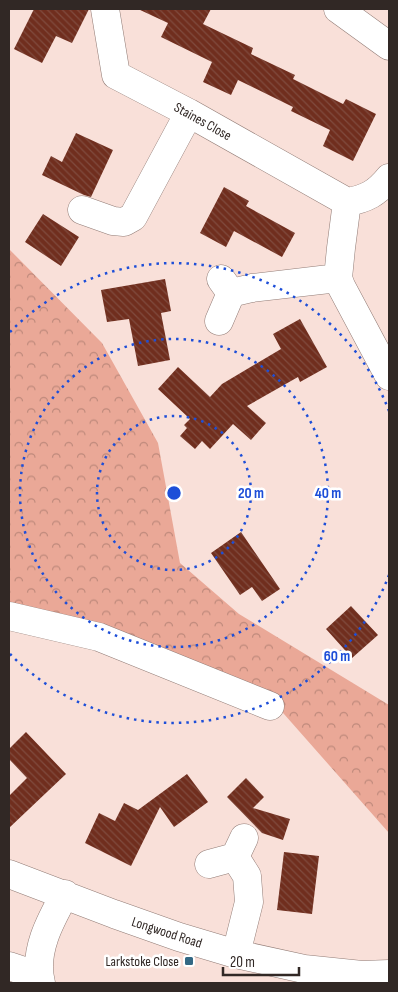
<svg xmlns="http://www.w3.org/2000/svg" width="398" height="992" font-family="'Sofia Sans Condensed',sans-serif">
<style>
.forest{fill:url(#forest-crowns)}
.building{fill:url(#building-back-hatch)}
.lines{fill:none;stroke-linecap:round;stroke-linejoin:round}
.minor-casing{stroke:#927c76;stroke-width:29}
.minor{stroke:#fff;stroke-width:28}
.ring{fill:none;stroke:#1d4ed8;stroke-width:2.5;stroke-dasharray:2.5 5}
.poi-dot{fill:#336884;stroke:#fff;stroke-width:2}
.labels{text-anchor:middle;stroke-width:5;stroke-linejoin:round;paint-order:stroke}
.street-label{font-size:14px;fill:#312825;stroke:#fff}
.poi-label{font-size:14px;fill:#312825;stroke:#fff;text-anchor:end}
.centre{fill:#1d4ed8;stroke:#fff;stroke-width:2.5}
.ring-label{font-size:15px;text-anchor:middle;font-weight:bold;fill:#1d4ed8;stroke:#fff;stroke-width:5;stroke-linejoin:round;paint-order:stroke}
</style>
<defs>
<pattern id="forest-crowns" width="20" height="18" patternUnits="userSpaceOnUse" patternTransform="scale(1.25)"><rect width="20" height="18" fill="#eaa897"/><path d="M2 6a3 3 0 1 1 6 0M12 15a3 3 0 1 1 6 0" fill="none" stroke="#be897b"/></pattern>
<pattern id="building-back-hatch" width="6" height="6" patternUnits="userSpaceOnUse" patternTransform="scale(1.25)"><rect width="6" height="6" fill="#702e1e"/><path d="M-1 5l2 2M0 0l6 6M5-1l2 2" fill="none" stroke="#804b3e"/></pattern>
</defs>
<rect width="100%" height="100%" fill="#f9e0d9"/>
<path class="forest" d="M9,249l93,94 56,100 22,120 59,51 150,91v128l-120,-136 -260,-89z"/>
<path class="building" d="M34,9h55l-17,34 -16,-7 -14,27 -28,-14z
M138,9h73l-8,15 50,24 -2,6 44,21 -2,4 50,25 3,-5 30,15 -23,47 -30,-15 7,-16 -39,-19 2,-4 -55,-27 -7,15 -28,-13 9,-20 -51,-25 7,-14z
M76,133l37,17 -22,47 -7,-2 -42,-20 9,-19 11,6z
M224,187l25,14 -3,5 49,27 -13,24 -48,-26 -8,16 -26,-14z
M43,214l36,23 -18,29 -36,-24z
M165,279l6,32 -10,2 9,47 -32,6 -9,-47 -22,3 -6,-32z
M300,319l27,48 -27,15 -2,-5 -51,29 19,17 -15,17 -18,-16 -23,25 -8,-8 -7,8 -15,-13 7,-8 -3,-3 6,-6 -32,-30 20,-22 32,30 12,-13 59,-35 -8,-15z
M241,532l39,57 -18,12 -10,-14 -12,8 -29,-42z
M351,606l27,29 -26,23 -26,-29z
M26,732l40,42 -57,54v-32l18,-18 -18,-19v-10z
M187,774l21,28 -34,25 -14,-20 -29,59 -46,-23 14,-30 16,8 9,-18 14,7z
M246,778l18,19 -11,11 37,11 -7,21 -21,-7 -35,-36z
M284,852l35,4 -7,58 -35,-4z"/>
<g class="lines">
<defs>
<path id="minor" d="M105,9l11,66 73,38 158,89c19,-3 30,-9 42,-24
M338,9l51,37
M347,202l-6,46 -3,30 3,8 48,90
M82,210l31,11 11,1 9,-5 56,-104
M231,293l21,-5 86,-10
M219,321l12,-28 -10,-14
M9,616l90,21 171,69
M235,857l12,19 2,26 -13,52
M209,864l26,-7 9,-19
M9,874l105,40 65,23 57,17 68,15 58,6 27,-1
M9,966l30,10
M41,983c-8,-31 9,-62 24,-89"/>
</defs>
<use href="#minor" class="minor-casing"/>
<use href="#minor" class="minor"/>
</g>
<g class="ring">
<circle cx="174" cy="493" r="77"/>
<circle cx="174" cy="493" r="154"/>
<path d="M389 575A230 230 0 0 1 10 654M10 332A230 230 0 0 1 389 411"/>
</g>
<rect class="poi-dot" x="184" y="956" width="10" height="10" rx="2.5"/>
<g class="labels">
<g class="street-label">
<text transform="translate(203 121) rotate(29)" y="5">Staines Close</text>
<text transform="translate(167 932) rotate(18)" y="5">Longwood Road</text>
</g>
<g class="poi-label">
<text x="179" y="966">Larkstoke Close</text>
</g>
</g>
<circle cx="174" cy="493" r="8" class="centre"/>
<g class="ring-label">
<text x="251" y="498">20 m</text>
<text x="328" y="498">40 m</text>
<text x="337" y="661">60 m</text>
</g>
<rect width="398" height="992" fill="none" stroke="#312825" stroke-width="20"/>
<path d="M223 967v8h76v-8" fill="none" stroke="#312825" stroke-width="2.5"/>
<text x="230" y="967" font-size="15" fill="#312825" stroke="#ffffff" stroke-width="4" paint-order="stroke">20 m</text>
</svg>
